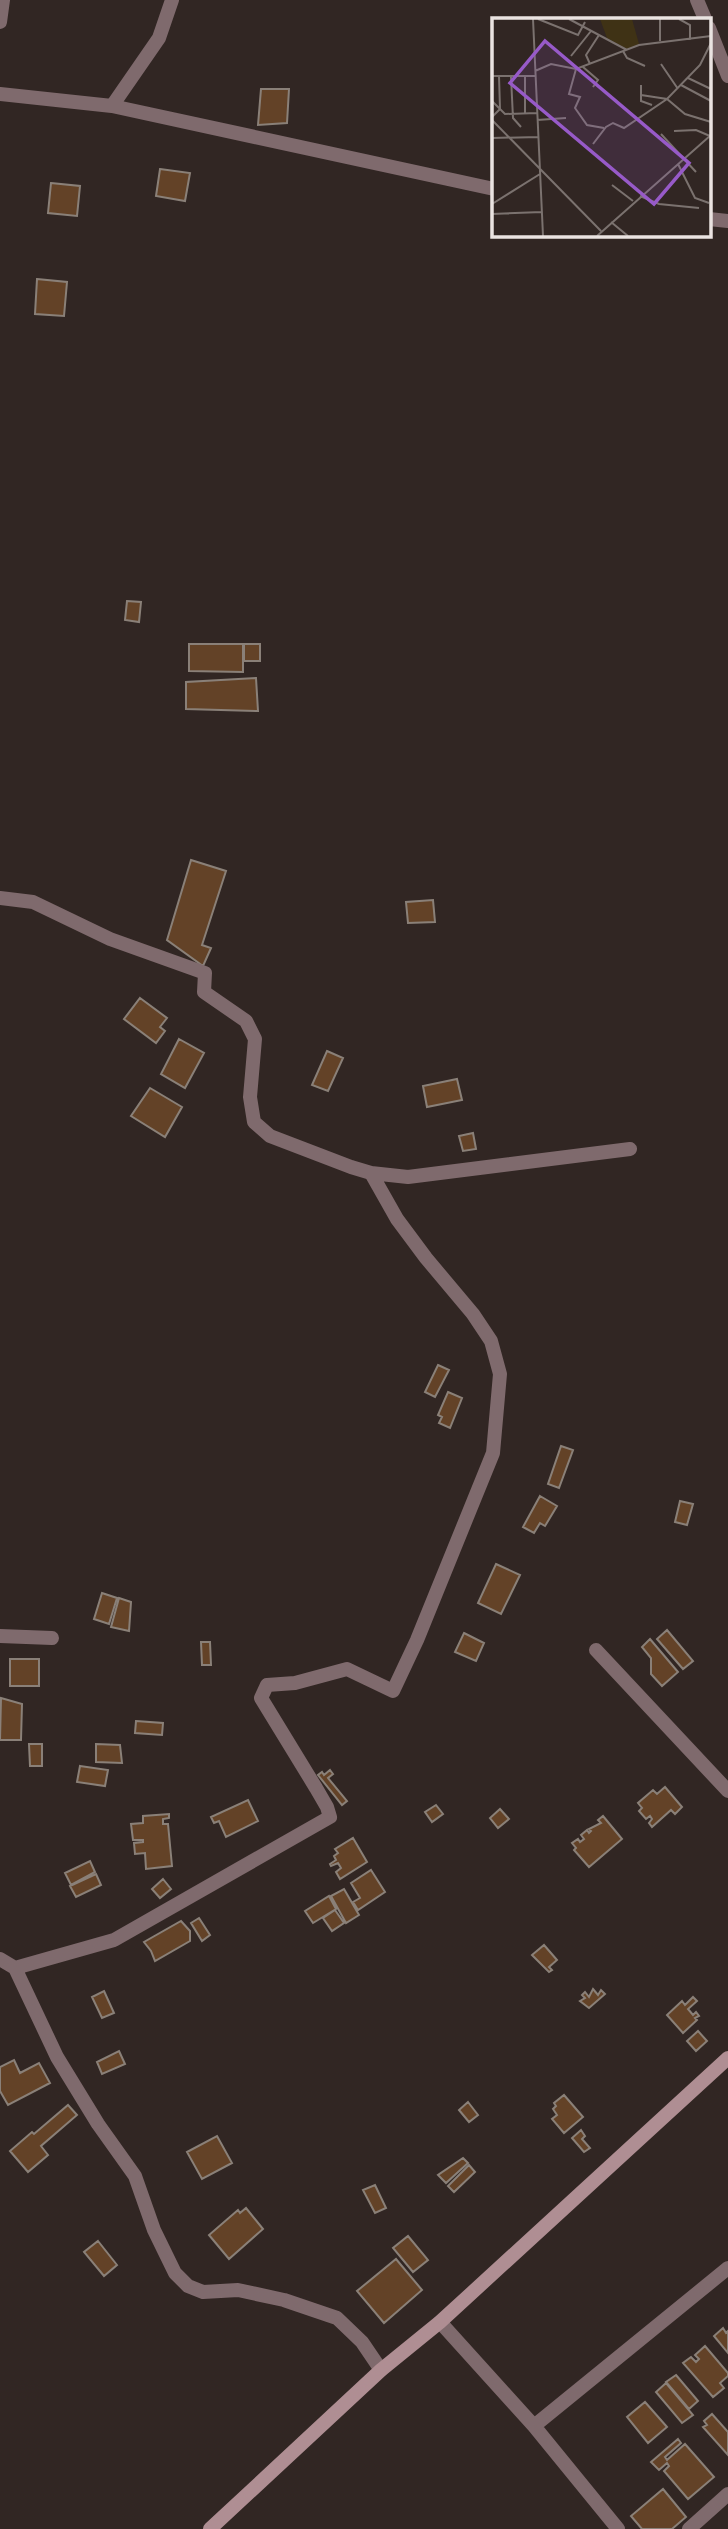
<svg xmlns="http://www.w3.org/2000/svg" width="728" height="2529" font-family="'Varela Round',sans-serif">
<style>
.building{fill:#634227;stroke:#8a8078;stroke-width:2}
.lines{fill:none;stroke-linecap:round;stroke-linejoin:round}
.street{stroke:#7f6a6d;stroke-width:14}
.secondary{stroke:#af8e93;stroke-width:14}
.inset-road{fill:none;stroke:#7b726f;stroke-width:2}
.view{fill:#975ac8;fill-opacity:0.15;stroke:#975ac8;stroke-width:3.5}
.inset-edge{fill:none;stroke:#eae3e1;stroke-width:3.5}
</style>
<rect width="100%" height="100%" fill="#312623"/>
<path class="building" d="M261,89h28l-2,34 -29,2z
M160,169l30,4 -5,28 -29,-5z
M51,183l29,3 -3,30 -29,-3z
M37,279l30,3 -3,34 -29,-2z
M127,601l14,1 -2,20 -14,-2z
M189,644h54v28l-54,-1z
M244,644h16v17h-16z
M256,678l2,33 -72,-2v-27z
M191,860l35,11 -24,74 9,3 -8,18 -36,-26z
M433,900l2,22 -27,1 -2,-21z
M140,998l27,20 -7,9 5,4 -9,12 -32,-24z
M179,1039l25,14 -19,35 -24,-14z
M327,1051l16,7 -15,33 -16,-6z
M457,1079l5,21 -35,7 -4,-21z
M150,1088l32,19 -17,30 -34,-21z
M473,1133l3,16 -13,2 -4,-15z
M438,1365l11,5 -14,27 -10,-5z
M448,1392l14,6 -12,30 -11,-5 3,-6 -4,-2z
M561,1446l12,4 -14,38 -11,-4z
M540,1496l17,10 -12,20 -5,-3 -6,10 -11,-6z
M680,1501l13,3 -6,21 -12,-3z
M496,1564l24,11 -19,39 -23,-11z
M102,1593l15,5 -8,26 -15,-5z
M119,1598l12,4 -2,29 -18,-4z
M667,1630l26,31 -10,8 -26,-30z
M464,1633l20,10 -8,18 -21,-9z
M650,1639l28,33 -16,14 -11,-12v-16l-9,-11z
M201,1642h9l1,23h-9z
M10,1659h29v27h-29z
M1,1698l21,6 -1,36h-21z
M136,1721l27,2 -1,12 -27,-2z
M29,1744h13v22h-12z
M96,1744l24,1 2,18 -26,-1z
M80,1766l28,4 -3,16 -28,-4z
M330,1770l3,4 -5,4 19,23 -5,4 -24,-30 4,-3 2,3z
M665,1787l17,20 -7,7 -4,-4 -19,17 -3,-4 3,-4 -2,-3 -4,3 -7,-8 3,-3 -4,-5 15,-13 4,4z
M248,1800l10,21 -32,16 -7,-16 -5,2 -3,-6z
M436,1805l7,9 -11,8 -7,-10z
M500,1809l9,10 -11,9 -8,-10z
M169,1814v4l-6,1v5h5l4,42 -26,3 -1,-16 -10,1 -1,-11 9,-1v-2h-10l-2,-16 12,-1v-7z
M603,1816l19,23 -33,28 -15,-17 2,-2 -4,-5 6,-4 2,3 4,-3 -3,-4 6,-5 2,3 2,-2 -2,-2 12,-6 -3,-3z
M353,1838l14,24 -27,17 -4,-7 5,-4 -3,-5 -7,3 -1,-2 6,-4 -2,-4 4,-3 -3,-4z
M90,1861l5,11 -24,13 -6,-12z
M371,1870l14,22 -27,18 -5,-8 7,-4 -9,-15z
M96,1874l5,11 -25,12 -6,-11z
M163,1879l8,10 -11,9 -8,-9z
M344,1889l15,26 -13,8 -15,-27z
M329,1896l7,13 -23,14 -8,-12z
M335,1910l9,13 -12,8 -9,-13z
M199,1918l11,17 -8,6 -11,-18z
M181,1921l9,10v10l-35,20 -4,-10 -7,-9z
M544,1945l13,15 -8,7 3,3 -3,2 -17,-17z
M593,1989l5,6 3,-5 4,4 -16,14 -9,-7 5,-3 -3,-3 3,-3 4,5z
M104,1991l10,22 -12,5 -10,-21z
M693,1997l4,4 -9,8 5,6 3,-3 3,4 -4,2 2,2 -14,13 -16,-18 15,-14 3,4z
M698,2031l9,10 -11,10 -9,-10z
M119,2051l6,13 -23,10 -5,-12z
M14,2060l6,13 19,-10 11,20 -42,22 -8,-14v-24z
M564,2095l19,22 -19,16 -12,-14 5,-4 -4,-6 3,-3 -2,-3z
M468,2102l10,13 -9,7 -10,-12z
M68,2105l9,10 -36,31 7,9 -20,17 -18,-21 22,-19 2,2z
M581,2130l4,6 -3,3 8,9 -6,4 -12,-14z
M217,2136l15,27 -30,16 -15,-27z
M463,2158l5,5 -22,20 -8,-8z
M469,2165l6,7 -21,20 -6,-6z
M375,2185l11,23 -11,5 -12,-23z
M246,2208l17,21 -34,30 -20,-24 29,-25 2,3z
M408,2236l20,24 -15,12 -20,-24z
M98,2241l19,24 -13,11 -20,-24z
M396,2259l26,31 -38,33 -27,-32z
M723,2328l3,5 2,-2v22l-14,-17z
M705,2346l23,27v3l-8,7 4,5 -11,9 -30,-34 8,-6 5,5 3,-3 -4,-4z
M676,2375l22,26 -9,8 -23,-27z
M666,2383l27,32 -11,8 -26,-31z
M645,2402l22,25 -19,16 -21,-26z
M712,2414l16,18v23l-25,-28 4,-2 -3,-4z
M678,2439l3,4 -16,14 2,3 18,-16 29,33 -26,22 -24,-28 5,-5 -2,-3 -8,7 -8,-8z
M663,2489l23,28 -14,12h-30l-11,-13z"/>
<g class="lines">
<path class="street" d="M697,0l8,19
M0,22l3,-22
M709,28l19,48
M0,94l112,12 382,83
M112,106l47,-68 13,-38
M709,219l19,2
M0,898l33,4 77,37 95,34 -1,19 42,29 9,18 -5,58 4,25 16,14 81,31 20,6 37,4 222,-28
M0,1636l52,2
M596,1650l132,141
M0,1959l15,9 42,89 41,67 37,52 19,54 21,43 13,13 15,6 35,-2 46,10 53,18 25,24 19,28
M15,1968l99,-28 216,-123 -3,-10 -11,-19 -55,-90 6,-13 28,-2 52,-14 46,22 24,-51 76,-187 7,-79 -9,-33 -18,-27 -47,-56 -29,-39 -26,-46
M440,2322l94,104 84,103
M534,2426l194,-158
M689,2529l39,-35"/>
<path class="secondary" d="M210,2529l171,-159 59,-48 288,-264"/>
</g>
<g transform="translate(492 18)">
<rect width="219" height="219" fill="#312623"/>
<path d="M108,1h32l7,25 -12,5 -20,-11z" fill="#3f3215"/>
<path class="inset-road" d="M41,1l10,217M46,1l40,16 7,-13M77,1l58,31M187,1l11,6v15M168,23v-22M131,33l4,7 18,8M79,38l20,-25M98,46l-4,-9 13,-20M169,46l17,25M91,49l15,13 -5,7M84,51l-7,25 11,3 -5,11 12,17 17,3M43,53l16,-7 25,5 63,-24 72,-9M0,58h43M19,59l2,41 8,9M33,59v36M196,60l23,11M149,67v16l11,4M189,67l30,16M149,77l26,4 18,15 26,8M0,83l13,13 32,-1M0,99l8,-8 -1,-33M0,102l109,111M45,102l29,-2M182,113l22,-1 14,6M169,116l35,38M0,120l47,-1M101,126l13,-17 7,-4 11,5 43,-29 33,-34 11,-22M186,146l17,34 14,5M120,167l21,16M148,178l19,8 40,4M0,186l48,-30M0,196l50,-2M119,204l17,14M105,218l114,-101"/>
<path class="view" d="M53,23l144,122 -35,41 -144,-121z"/>
<rect width="219" height="219" class="inset-edge"/>
</g>
</svg>
